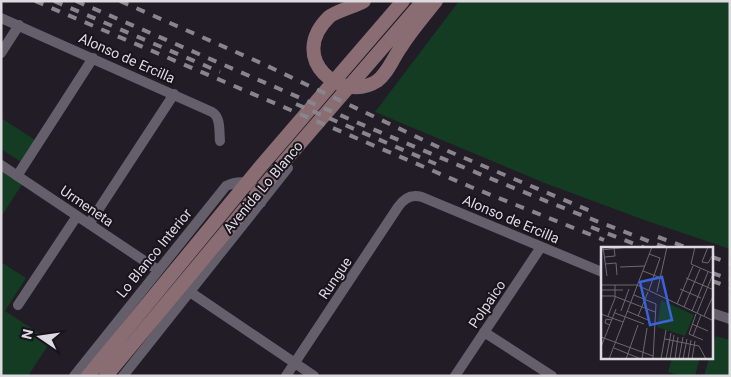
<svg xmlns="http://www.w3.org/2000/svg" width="731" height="377" font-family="Roboto,sans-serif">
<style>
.green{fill:#133c22}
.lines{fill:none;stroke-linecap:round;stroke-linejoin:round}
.minor{stroke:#645f6a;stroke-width:10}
.secondary{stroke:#896d72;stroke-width:14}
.rail{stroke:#89858c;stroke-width:4;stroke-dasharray:9 9;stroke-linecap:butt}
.labels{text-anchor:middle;stroke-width:4;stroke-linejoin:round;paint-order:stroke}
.street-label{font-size:14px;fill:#dddae0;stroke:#18131c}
.inset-road{fill:none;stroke:#6c6870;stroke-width:1}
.view{fill:#3a63d9;fill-opacity:0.15;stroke:#3a63d9;stroke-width:2.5}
.inset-edge{fill:none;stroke:#dddae0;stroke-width:2.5}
</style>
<rect width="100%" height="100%" fill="#211c25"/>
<path class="green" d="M459,1h271v248l-83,-28 -100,-37 -172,-72z
M1,118l39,25 -14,22 -25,-16z
M1,168l22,15 -22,34z
M1,262l25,16 -21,33 46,30 -23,35h-24l-3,-2z
M716,336l14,4v36h-26l5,-18h3v-10z
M672,358h28l-5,18h-13l-14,-4z"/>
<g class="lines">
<path class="minor" d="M1,18l211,94c9,5 7,20 8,29
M1,53l18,-28
M1,165l157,105
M17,176l76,-118
M89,224l85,-130
M190,292l124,84
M18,305l59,-89
M712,313l18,6
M484,332l68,44
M74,376l152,-190c11,-5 22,-6 31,4l4,13
M123,376l165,-208
M286,376l112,-169c6,-9 14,-13 24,-10l180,75
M455,376l86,-129"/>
<path class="secondary" d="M364,1c-8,5 -30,11 -35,16 -43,42 13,87 48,64 11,-8 16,-23 24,-34 10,-16 23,-31 35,-46
M88,376l173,-210 142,-165
M106,376l177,-213 140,-162"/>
<path class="rail" d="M35,1l436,186 133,53
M54,1l166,71
M76,1c196,84 391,172 591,247
M120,1l141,62 175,83 159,67
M296,104l140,60
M591,227l54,21
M658,237l30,11
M712,257l18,6
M712,273l18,6
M712,281l18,6"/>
</g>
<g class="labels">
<g class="street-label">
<text transform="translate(127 58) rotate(24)" y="5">Alonso de Ercilla</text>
<text transform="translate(263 187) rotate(-50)" y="5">Avenida Lo Blanco</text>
<text transform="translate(87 206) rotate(34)" y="5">Urmeneta</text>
<text transform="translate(511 219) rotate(23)" y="5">Alonso de Ercilla</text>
<text transform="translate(154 253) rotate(-51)" y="5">Lo Blanco Interior</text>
<text transform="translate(335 278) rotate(-56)" y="5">Rungue</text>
<text transform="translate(487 304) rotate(-56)" y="5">Polpaico</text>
</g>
</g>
<g transform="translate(601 247)">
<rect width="112" height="112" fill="#211c25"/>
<path d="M60,53l33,15 -9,21 -28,-9z" fill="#133c22"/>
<path class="inset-road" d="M2,0l4,29M94,0l-4,17 23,10M107,0l-6,15 6,1 6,-10M0,3l28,-3M4,10l10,-1 -1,-8M4,17l11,-1 1,12M19,20l25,-1M42,24l18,7M85,31l28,12M0,38h36l77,36M79,42l21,9M0,43h22M48,43l11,-32 -11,-4M56,45l10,-45M33,48l22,9 -3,55M0,49h13l41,16M76,57l16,-38M83,60l16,-38M20,64l8,-22M26,64l21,9M91,64l16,-39M14,66l29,11M96,66l16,-39M0,67l22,8M95,67l-7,20 14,6M7,69l7,-18v-13M37,69l10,-24M103,69l10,-22M91,77l16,7M9,78l-5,-2 1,-4 6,1M92,89l8,-21M0,90l52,19M64,92l34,7 7,13M0,100l15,-38M13,101l27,11M8,112l43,-112M25,112l12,-34M41,112l5,-31M60,112l5,-29M65,112l5,-26M69,112l4,-24M74,112l3,-22M78,112l4,-22M82,112l4,-20M87,112l3,-19M91,112l3,-18"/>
<path class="view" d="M61,30l10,43 -22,5 -10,-43z"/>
<rect width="112" height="112" class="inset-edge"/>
</g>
<rect width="731" height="377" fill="none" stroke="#dddae0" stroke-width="5"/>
<g transform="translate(40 337) rotate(283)" stroke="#18131c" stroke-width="4" paint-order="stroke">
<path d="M0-4L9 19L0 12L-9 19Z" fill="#dddae0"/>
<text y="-8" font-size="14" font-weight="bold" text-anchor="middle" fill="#dddae0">N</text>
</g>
</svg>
